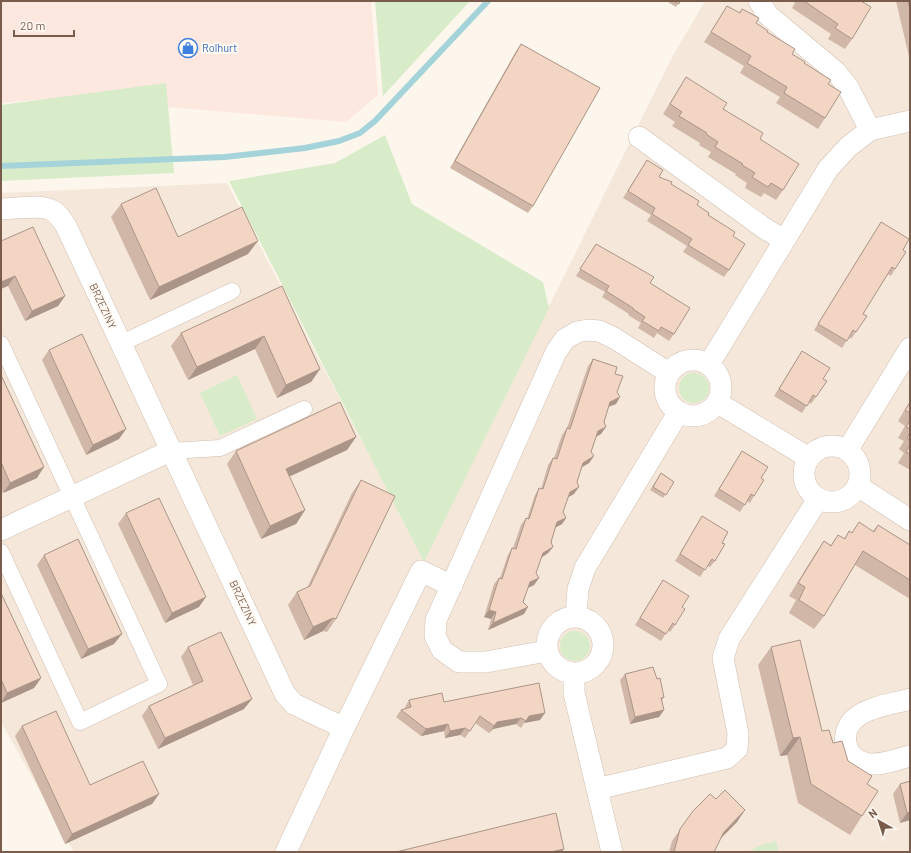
<svg xmlns="http://www.w3.org/2000/svg" width="911" height="853" font-family="Barlow,sans-serif">
<style>
.residential{fill:#f5e8da}
.commercial{fill:#fde8e0}
.green{fill:#d8ecc9}
.lines{fill:none;stroke-linecap:round;stroke-linejoin:round}
.stream{stroke:#a5d3da;stroke-width:6}
.pedestrian-casing{stroke:#d1beb0;stroke-width:17}
.minor-casing{stroke:#d1beb0;stroke-width:22}
.pedestrian{stroke:#fff;stroke-width:16}
.minor{stroke:#fff;stroke-width:21}
.wall{fill:#d1b7a8}
.shaded-wall{fill:#aa9588}
.building{fill:#f3d5c3;stroke:#aa9588}
.labels{text-anchor:middle;stroke-width:4;stroke-linejoin:round;paint-order:stroke}
.shop-label{font-size:11px;fill:#366cbe;stroke:#fffaf3;text-anchor:start}
.street-label{font-size:11px;fill:#7a5c4d;stroke:#fffaf3}
</style>
<rect width="100%" height="100%" fill="#fdf6ec"/>
<path class="residential" d="M705,1h205v851h-836l-73,-130v-529l226,-10 197,377 247,-501z"/>
<path class="commercial" d="M1,1h370l7,94 -32,27 -286,-24 -59,5z"/>
<path class="green" d="M375,1h95l-87,95z
M166,83l8,90 -173,8v-76z
M385,135l27,69 131,78 6,26 -125,254 -195,-381 106,-18z
M679 388a15 15 0 1 1 30 0a15 15 0 1 1-30 0Z
M237,375l20,44 -37,17 -20,-43z
M560 646a15 15 0 1 1 30 0a15 15 0 1 1-30 0Z
M776,841l3,11h-30l9,-6z"/>
<g class="lines">
<path class="stream" d="M1,166l224,-9 80,-9 34,-7 21,-8 15,-12 113,-120"/>
<defs>
<path id="pedestrian" d="M1,344l158,340 -79,38 -79,-170
M120,344l112,-53
M170,451l50,-3 84,-39"/>
<path id="minor" d="M759,1l9,14 68,57 12,15 22,43
M639,137l125,91 20,12
M1,209c13,0 39,-5 50,1 7,3 11,10 15,16l219,468 9,10 50,24
M665 388a28 28 0 1 1 56 0a28 28 0 1 1-56 0Z
M709,364l119,-195 20,-22 22,-17 40,-9
M718,403l91,55
M804 474a28 28 0 1 1 56 0a28 28 0 1 1-56 0Z
M848,449l62,-101
M858,486l52,34
M1,530l169,-79
M547 645a28 28 0 1 1 56 0a28 28 0 1 1-56 0Z
M576,617l2,-28 7,-21 93,-155
M547,651l-61,11h-27l-17,-12 -7,-14 1,-16 120,-268 9,-13 12,-7 11,-2 11,1 15,7 55,35
M574,674v19l38,159
M910,699c-17,5 -38,7 -52,17 -19,13 -16,41 7,47 14,4 32,-4 45,-7
M597,789l130,-31 10,-9 1,-16 -15,-75 6,-19 89,-140
M286,852l58,-124 77,-157 31,15"/>
</defs>
<use href="#pedestrian" class="pedestrian-casing"/>
<use href="#minor" class="minor-casing"/>
<use href="#pedestrian" class="pedestrian"/>
<use href="#minor" class="minor"/>
</g>
<path class="wall" d="M666,1h14l-4,6z
M791,1h70l-9,38 -7,10 -17,-10 3,-5 -39,-26 3,-5z
M896,1h14v60z
M727,6l12,7 3,-4 14,14 72,61 -3,34 -7,11 -42,-26 4,-6 -40,-24 4,-7 -40,-24z
M521,44l12,162 -5,7 -78,-45 66,-117z
M686,77l74,62 23,51 -7,10 -12,-7 -3,4 -16,-9 2,-5 -12,-8 1,-1 -28,-17 3,-5 -12,-7 1,-2 -28,-17 3,-4 -12,-8 16,-26z
M647,160l12,17 12,7 26,21 36,31 -4,34 -5,7 -41,-25 4,-6 -40,-25 4,-6 -28,-17z
M121,204l57,33 70,17 -98,46 -39,-83z
M881,222l22,28 -8,19 -4,7 -3,-2 -25,40 -7,18 -5,7 -2,-2 -7,11 -28,-18z
M1,241l64,55 -7,10 -33,15 -17,-35z
M596,244l54,39 24,51 -5,7 -12,-8 -3,5 -16,-10 3,-5 -13,-8 1,-1 -27,-17 3,-5 -29,-16z
M282,286l38,83 -9,13 -34,16 -22,-49 -67,31 -17,-34 10,-13z
M49,350l77,79 -7,10 -33,16 -44,-95z
M802,351l21,28 -7,18 -5,7 -2,-2 -7,11 -28,-17z
M593,359l22,15 2,18 -1,12 -8,3 -4,15 -3,12 -5,3 -5,15 3,4 -5,7 -8,5 -4,14 -3,12 -6,3 -5,15 3,6 -4,6 -6,3 -5,15 2,5 -5,6 -7,5 -5,15 3,5 -5,7 -6,3 -5,14 1,12 -36,16 3,-11 -7,-2 10,-33 5,-6h1l8,-23 4,-7h1l8,-23 5,-7 1,1 8,-24 4,-7 2,1 7,-24 5,-7h1l8,-23 5,-7 21,-62z
M1,375l36,103 -34,15 -2,-5z
M910,401v69l-12,-7 6,-10 -5,-4 5,-8 -6,-3 7,-12 -7,-5z
M356,437l-9,13 -58,27 16,33 -9,14 -35,15 -34,-75 9,-13z
M742,451l19,27 -7,18 -4,7 -3,-2 -7,11 -26,-16z
M661,473l13,9 -11,16 -13,-8z
M361,480l-25,139 -9,13 -4,-1 -19,9 -16,-35 9,-13 10,-4 45,-95z
M126,513l73,94 -34,16 -47,-99z
M702,516l20,27 -7,18 -5,6 -3,-1 -7,11 -25,-16 23,-38z
M859,522l14,9 5,-6 32,20v54l-55,-34 -31,51 -10,13 -25,-16 7,-13 -7,-4 26,-42 9,-13 7,4 7,-10 6,4 5,-8 3,2z
M44,555l70,89 -33,15 -44,-94z
M663,580l19,27 -7,18 -5,7 -2,-2 -7,11 -26,-16z
M1,593l40,85 -7,10 -33,15z
M188,647l56,62 -86,40 -16,-33 7,-10 44,-21 -12,-28z
M771,647l51,84 26,30 14,55 -12,19 -52,-32 -11,-48 -7,1 -22,-91z
M625,674l32,5 7,18 -2,4 2,9 -5,7 -29,7 -10,-44z
M409,700l35,2 96,18 -16,3 -3,5 -5,-4 -23,5 -4,4 -14,-10 -10,15 -5,-3 -15,3 -1,-7 -23,5 -25,-19 5,-7 4,-1v-2z
M22,726l68,59 69,9 -7,10 -87,40 -50,-108z
M910,781v39l-10,3 -7,-29 7,-10z
M693,811l44,11 -16,16 -7,14h-45l3,-11z"/>
<path class="shaded-wall" d="M258,241l-10,13 -98,46 9,-13z
M15,276l-7,10 -7,3v-7z
M65,296l-7,10 -33,15 7,-10z
M264,336l-9,13 -67,31 9,-13z
M320,369l-9,13 -34,16 9,-13z
M620,397l-4,7 -11,4 5,-6z
M606,427l-5,7 -8,4 5,-7z
M126,429l-7,10 -33,16 7,-10z
M356,437l-9,13 -70,32 9,-13z
M594,456l-5,7 -11,6 5,-6z
M44,467l-7,11 -34,15 7,-10z
M579,487l-5,7 -9,5 5,-7z
M305,510l-9,14 -35,15 9,-13z
M566,518l-4,6 -9,5 4,-7z
M553,547l-5,6 -10,7 5,-7z
M539,578l-5,7 -9,4 5,-7z
M206,597l-7,10 -34,16 7,-10z
M528,607l-4,7 -36,16 5,-7z
M489,610l7,2 -5,7 -7,-2z
M333,618l-10,13 -19,9 9,-13z
M122,634l-8,10 -33,15 7,-10z
M41,678l-7,10 -33,15 6,-10z
M252,699l-8,10 -86,40 7,-11z
M664,710l-5,7 -29,7 5,-7z
M545,713l-5,7 -16,3 5,-7z
M521,718l-5,6 -23,5 -4,4 8,-11z
M448,724l-4,7 -23,5 5,-7z
M465,728l-5,7 -15,3 5,-7z
M800,737l-13,18 -7,1 13,-18z
M159,794l-7,10 -87,40 7,-10z
M745,810l-8,12 -22,22 9,-12z
M910,812v8l-10,3 7,-10z
M564,849l-2,3h-11z"/>
<path class="building" d="M674,1h6l-1,3z
M804,1h57l10,6 -19,32 -17,-11 3,-4z
M908,1h2v9z
M727,6l13,7 2,-4 17,9 -3,5 12,8 -1,1 28,17 -3,5 13,8 -1,1 27,17 -3,4 13,8 -16,26 -41,-25 3,-6 -40,-24 4,-7 -40,-24z
M521,44l79,44 -67,118 -78,-45z
M686,77l41,26 -4,6 40,24 -3,6 39,25 -16,26 -12,-7 -3,4 -16,-10 3,-4 -13,-8 1,-1 -28,-17 3,-5 -12,-8 1,-1 -28,-17 3,-4 -12,-8z
M647,160l16,10 -4,7 13,5 -1,2 28,17 -2,4 12,8 -1,2 27,17 -2,4 12,8 -16,26 -41,-25 4,-6 -40,-25 3,-6 -27,-17z
M156,188l22,49 64,-30 16,34 -99,46 -38,-83z
M881,222l28,17 -6,11 3,2 -11,17 -3,-2 -29,47 4,2 -11,16 -3,-2 -6,11 -29,-17z
M33,227l32,69 -33,15 -17,-35 -14,6v-41z
M596,244l58,33 -4,6 40,25 -16,26 -13,-7 -2,4 -17,-10 3,-4 -12,-8v-1l-27,-17 3,-5 -29,-17z
M282,286l38,83 -34,16 -22,-49 -67,31 -16,-34z
M82,334l44,95 -33,16 -44,-95z
M802,351l28,17 -7,11 4,2 -11,16 -3,-2 -6,11 -28,-17z
M593,359l24,8 -2,7 8,2 -6,16 3,5 -10,5 -6,20 2,5 -8,4 -7,21 3,4 -11,7 -6,19 2,5 -9,5 -7,20 3,6 -9,4 -6,20 2,5 -10,6 -7,20 3,5 -9,4 -7,20 5,5 -35,16 3,-11 -7,-2 10,-32 3,1 10,-31 4,1 10,-31 3,1 10,-31 4,1 10,-31 4,1 10,-31 3,1z
M1,375l43,92 -34,16 -9,-21z
M340,402l16,35 -70,32 19,41 -35,16 -34,-75z
M910,403v10l-5,-3z
M910,420v9l-4,-2z
M910,433v7l-3,-2z
M910,445v9l-4,-2z
M742,451l26,16 -7,11 3,2 -10,16 -3,-2 -6,11 -26,-16z
M661,473l13,9 -8,13 -13,-8z
M361,480l34,16 -59,123 -3,-1 -20,9 -16,-35 13,-6z
M159,498l47,99 -34,16 -46,-100z
M702,516l26,16 -6,11 3,1 -10,17 -3,-2 -7,11 -25,-16z
M859,522l15,10 4,-7 32,20v35l-47,-29 -39,65 -25,-16 6,-13 -7,-4 26,-42 7,5 7,-11 7,4 4,-8 3,2z
M78,539l44,95 -34,15 -44,-94z
M663,580l26,16 -7,11 3,2 -10,16 -2,-2 -7,11 -26,-16z
M1,593l40,85 -34,15 -6,-14z
M221,632l31,67 -87,39 -16,-32 54,-25 -15,-34z
M800,640l22,91 7,-1 4,13 9,-2 6,20 24,15 -5,8 11,7 -16,25 -51,-32 -11,-47 -7,1 -22,-91z
M653,667l4,12 3,-1 4,19 -3,1 3,12 -29,7 -10,-43z
M539,683l6,30 -16,3 -3,5 -5,-3 -24,4 -3,4 -14,-10 -10,15 -5,-3 -15,3 -2,-7 -22,5 -25,-19 10,-3 -2,-7 33,-7 2,9z
M56,711l34,74 53,-24 16,33 -87,40 -50,-108z
M910,781v31l-3,1 -7,-29z
M725,790l20,20 -21,22 -10,20h-40l6,-23 13,-18 17,-17 6,5z
M556,813l8,36 -13,3h-155z"/>
<defs>
<symbol id="shop-ring" viewBox="-11 -11 22 22"><circle r="9.5" fill="#fffaf3" stroke="#3f7fe0" stroke-width="1.5"/><path d="M-5-2.5h2.3a2.7 3.5 0 0 1 5.4 0H5L5.5 6h-11ZM-1.5-2.5h3a1.5 2.3 0 0 0-3 0Z" fill="#3f7fe0"/></symbol>
</defs>
<g fill-rule="evenodd">
<use href="#shop-ring" x="177" y="37" width="22" height="22"/>
</g>
<g class="labels">
<g class="shop-label">
<text x="202" y="52">Rolhurt</text>
</g>
<g class="street-label">
<text transform="translate(103 306) rotate(65)" y="4">BRZEZINY</text>
<text transform="translate(243 603) rotate(65)" y="4">BRZEZINY</text>
</g>
</g>
<rect width="911" height="853" fill="none" stroke="#7a5c4d" stroke-width="4"/>
<g transform="translate(879 821) rotate(321)" stroke="#fffaf3" stroke-width="3" paint-order="stroke">
<path d="M0-3L7 15L0 10L-7 15Z" fill="#7a5c4d"/>
<text y="-6" font-size="11" font-weight="bold" text-anchor="middle" fill="#7a5c4d">N</text>
</g>
<path d="M14 30v6h60v-6" fill="none" stroke="#7a5c4d" stroke-width="2"/>
<text x="20" y="30" font-size="12" fill="#7a5c4d" stroke="#fffaf3" stroke-width="3" paint-order="stroke">20 m</text>
</svg>
